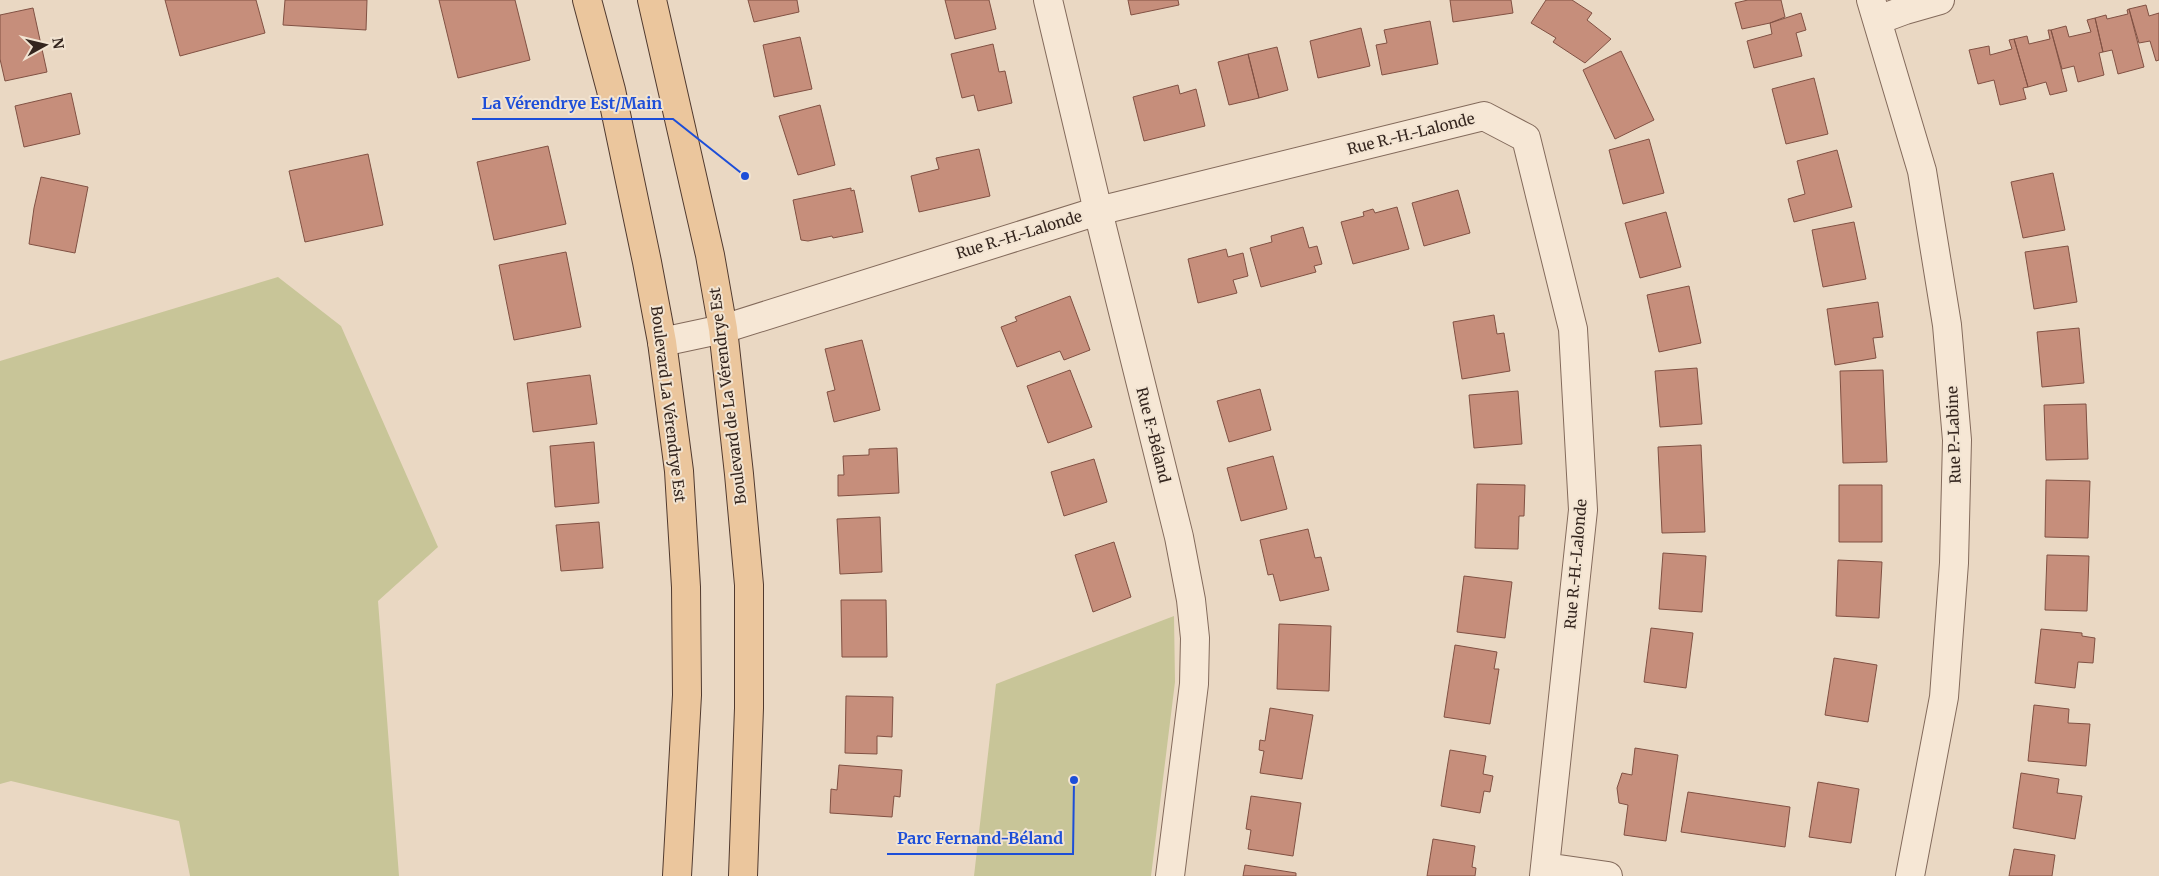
<svg xmlns="http://www.w3.org/2000/svg" width="2159" height="876" font-family="Merriweather,serif">
<style>
.green{fill:#c8c598}
.building{fill:#c68e7b;stroke:#815143}
.lines{fill:none;stroke-linecap:round;stroke-linejoin:round}
.minor-casing{stroke:#836a5b;stroke-width:30}
.major-casing{stroke:#513a2f;stroke-width:30}
.minor{stroke:#f6e7d5;stroke-width:28}
.major{stroke:#ebc69d;stroke-width:28}
.labels{text-anchor:middle;stroke-width:4;stroke-linejoin:round;paint-order:stroke}
.street-label{font-size:15px;fill:#34251e;stroke:#f2e4d2}
.leader{fill:none;stroke:#1d4ed8;stroke-width:2}
.callout-dot{fill:#1d4ed8;stroke:#f2e4d2;stroke-width:2}
.callout-label{font-size:16px;text-anchor:middle;font-weight:bold;fill:#1d4ed8;stroke:#f2e4d2;stroke-width:4;stroke-linejoin:round;paint-order:stroke}
</style>
<rect width="100%" height="100%" fill="#ead8c3"/>
<path class="green" d="M278,277l63,49 97,221 -60,54 21,275h-209l-11,-55 -168,-40 -11,3v-423z
M1174,616l1,66 -24,194h-177l22,-192z"/>
<path class="building" d="M165,0h91l9,33 -85,23z
M285,0h82l-1,30 -83,-5z
M439,0h76l15,60 -72,18z
M748,0h49l2,12 -45,10z
M945,0h44l7,29 -41,10z
M1128,0h50l1,5 -48,10z
M1450,0h61l2,13 -60,9z
M1546,0h26l20,13 -5,7 24,19 -26,24 -32,-21 3,-4 -25,-15z
M1748,0h33l4,17 -15,6 -28,6 -7,-26z
M2146,5l3,11 10,-3v47l-3,1 -6,-20 -11,2 -10,-34z
M33,8l14,64 -42,9 -5,-22v-44z
M2129,9l15,58 -26,7 -6,-24 -9,2 -8,-34 11,-3 1,4 21,-5 -1,-4z
M1801,13l5,17 -10,3 6,23 -48,12 -7,-27 25,-7 -2,-11z
M2095,18l8,34 -4,1 5,22 -26,7 -4,-16 -12,3 -11,-39 15,-4 3,11 22,-5 -4,-12z
M1430,21l8,43 -56,11 -6,-30 11,-2 -3,-13z
M1361,28l9,38 -52,12 -8,-37z
M2048,30h3l16,61 -17,4 -4,-13 -18,5 -14,-48 13,-3 2,8 21,-5z
M800,37l12,52 -38,8 -11,-52z
M2014,39l14,48 -5,1 3,11 -26,6 -6,-25 -16,4 -9,-34 20,-4 1,9 22,-6 -3,-9z
M993,44l6,28 6,-1 7,32 -34,8 -4,-16 -12,3 -11,-44z
M1277,47l11,43 -29,8 -11,-44z
M1621,51l33,69 -39,19 -32,-69z
M1248,54l11,44 -30,7 -11,-43z
M1814,78l14,56 -42,10 -14,-55z
M1178,85l2,9 16,-5 9,37 -61,15 -11,-44z
M71,93l9,41 -56,13 -9,-41z
M820,105l15,60 -37,10 -19,-59z
M1649,139l15,54 -41,11 -14,-54z
M548,146l18,78 -72,16 -17,-78z
M979,149l11,47 -71,16 -8,-36 28,-7 -3,-11z
M1837,150l15,57 -58,15 -6,-23 17,-5 -8,-33z
M368,154l15,71 -78,17 -16,-71z
M2053,173l12,57 -42,8 -12,-56z
M41,177l47,10 -13,66 -46,-9 5,-36z
M851,188v3l3,-1 9,42 -30,6 -1,-2 -24,5 -7,-1 -8,-40z
M1458,190l12,43 -46,13 -12,-43z
M1397,207l12,42 -56,15 -12,-42 23,-6 -1,-4 10,-3 2,4z
M1666,212l15,55 -41,11 -15,-55z
M1854,222l12,57 -43,8 -11,-57z
M1303,227l6,21 8,-2 5,18 -8,2 2,6 -55,15 -11,-39 22,-6 -1,-6z
M2068,246l9,56 -43,7 -9,-57z
M1226,249l2,8 15,-4 5,23 -15,4 4,13 -39,10 -10,-44z
M566,252l15,75 -67,13 -15,-75z
M1689,286l12,57 -42,9 -12,-57z
M1070,296l20,54 -26,10 -4,-9 -43,16 -16,-40 16,-6 -2,-4z
M1878,302l5,35 -10,1 3,20 -41,7 -8,-56z
M1494,315l3,19 7,-1 6,38 -48,8 -9,-57z
M2079,328l5,55 -42,4 -5,-55z
M862,340l18,70 -46,12 -7,-30 8,-2 -10,-41z
M1697,368l5,56 -42,3 -5,-56z
M1070,370l22,57 -44,16 -21,-57z
M1883,370l4,92 -44,1 -3,-92z
M590,375l7,49 -64,8 -6,-49z
M1260,389l11,41 -42,12 -12,-41z
M1518,391l4,53 -48,4 -5,-53z
M2086,404l2,55 -42,1 -2,-55z
M594,442l5,61 -44,4 -5,-61z
M1701,445l4,87 -43,1 -4,-86z
M897,448l2,45 -61,3v-21h6l-1,-19 26,-1v-6z
M1273,456l14,53 -46,12 -14,-53z
M1094,459l13,43 -43,14 -13,-44z
M2046,480l44,1 -2,57 -43,-1z
M1477,484l48,1 -1,31h-5l-1,33 -43,-1z
M1839,485h43v57h-43z
M880,517l2,55 -42,2 -3,-55z
M599,522l4,46 -42,3 -5,-46z
M1308,529l7,29 6,-1 8,33 -49,11 -7,-27 -5,1 -8,-35z
M1114,542l17,55 -38,15 -18,-57z
M1663,553l43,3 -4,56 -43,-3z
M2047,555l42,1 -2,55 -42,-1z
M1838,560l44,2 -3,56 -43,-2z
M1464,576l48,6 -7,56 -48,-6z
M841,600h45l1,57h-45z
M1279,624l52,2 -2,65 -52,-2z
M1651,628l42,5 -7,55 -42,-6z
M2041,629l41,4v3l13,2 -2,25 -15,-1 -3,26 -40,-5z
M1455,645l42,7 -3,17h5l-9,55 -46,-7z
M1834,658l43,7 -9,57 -43,-7z
M846,696l47,1 -1,40 -15,-1v18l-32,-1z
M2034,705l35,4 -1,14 22,1 -4,42 -58,-5z
M1270,708l43,7 -11,64 -42,-6 4,-22 -5,-1 1,-10 5,1z
M1635,748l43,7 -12,86 -42,-6 4,-30 -9,-2 -2,-15 5,-15 10,2z
M1450,750l36,6 -3,18 10,2 -3,16 -6,-1 -4,22 -39,-7z
M839,765l63,5 -2,27 -6,-1 -2,21 -62,-4 1,-24 6,1z
M2021,773l38,6 -2,14 25,3 -7,43 -62,-11z
M1818,782l41,7 -8,54 -42,-6z
M1688,792l102,15 -5,40 -104,-15z
M1251,796l50,7 -8,53 -45,-7 3,-19 -5,-1z
M1433,839l42,7 -3,21 4,1 -1,8h-48z
M2014,849l41,6 -3,21h-43z
M1245,865l51,8v3h-53z"/>
<g class="lines">
<defs>
<path id="minor" d="M1048,0l50,211 81,326 12,63 4,38 -1,46 -24,192
M1871,0l51,171 25,154 10,115 -3,123 -10,134 -34,179
M1878,20l27,-10 35,-10
M662,342l61,-13 375,-118 386,-95 42,22 47,191 10,181 -39,366
M1545,867l63,9"/>
<path id="major" d="M587,0l24,90 36,172 15,80 17,129 7,116 1,108 -10,181
M652,0l58,255 13,74 16,145 10,111v123l-6,168"/>
</defs>
<use href="#minor" class="minor-casing"/>
<use href="#major" class="major-casing"/>
<use href="#minor" class="minor"/>
<use href="#major" class="major"/>
</g>
<g class="labels">
<g class="street-label">
<text transform="translate(1411 134) rotate(-14)" y="5">Rue R.-H.-Lalonde</text>
<text transform="translate(1019 235) rotate(-17)" y="5">Rue R.-H.-Lalonde</text>
<text transform="translate(728 396) rotate(-97)" y="5">Boulevard de La Vérendrye Est</text>
<text transform="translate(668 404) rotate(83)" y="5">Boulevard La Vérendrye Est</text>
<text transform="translate(1153 435) rotate(76)" y="5">Rue F.-Béland</text>
<text transform="translate(1954 435) rotate(-92)" y="5">Rue P.-Labine</text>
<text transform="translate(1576 564) rotate(-85)" y="5">Rue R.-H.-Lalonde</text>
</g>
</g>
<path class="leader" d="M745 176L673 119H472M1074 780L1073 854H887"/>
<g class="callout-dot">
<circle cx="745" cy="176" r="5"/>
<circle cx="1074" cy="780" r="5"/>
</g>
<g class="callout-label">
<text x="572" y="109">La Vérendrye Est/Main</text>
<text x="980" y="844">Parc Fernand-Béland</text>
</g>
<g transform="translate(45 45) rotate(82)" stroke="#f2e4d2" stroke-width="4" paint-order="stroke">
<path d="M0-4L9 19L0 12L-9 19Z" fill="#34251e"/>
<text y="-8" font-size="14" font-weight="bold" text-anchor="middle" fill="#34251e">N</text>
</g>
</svg>
